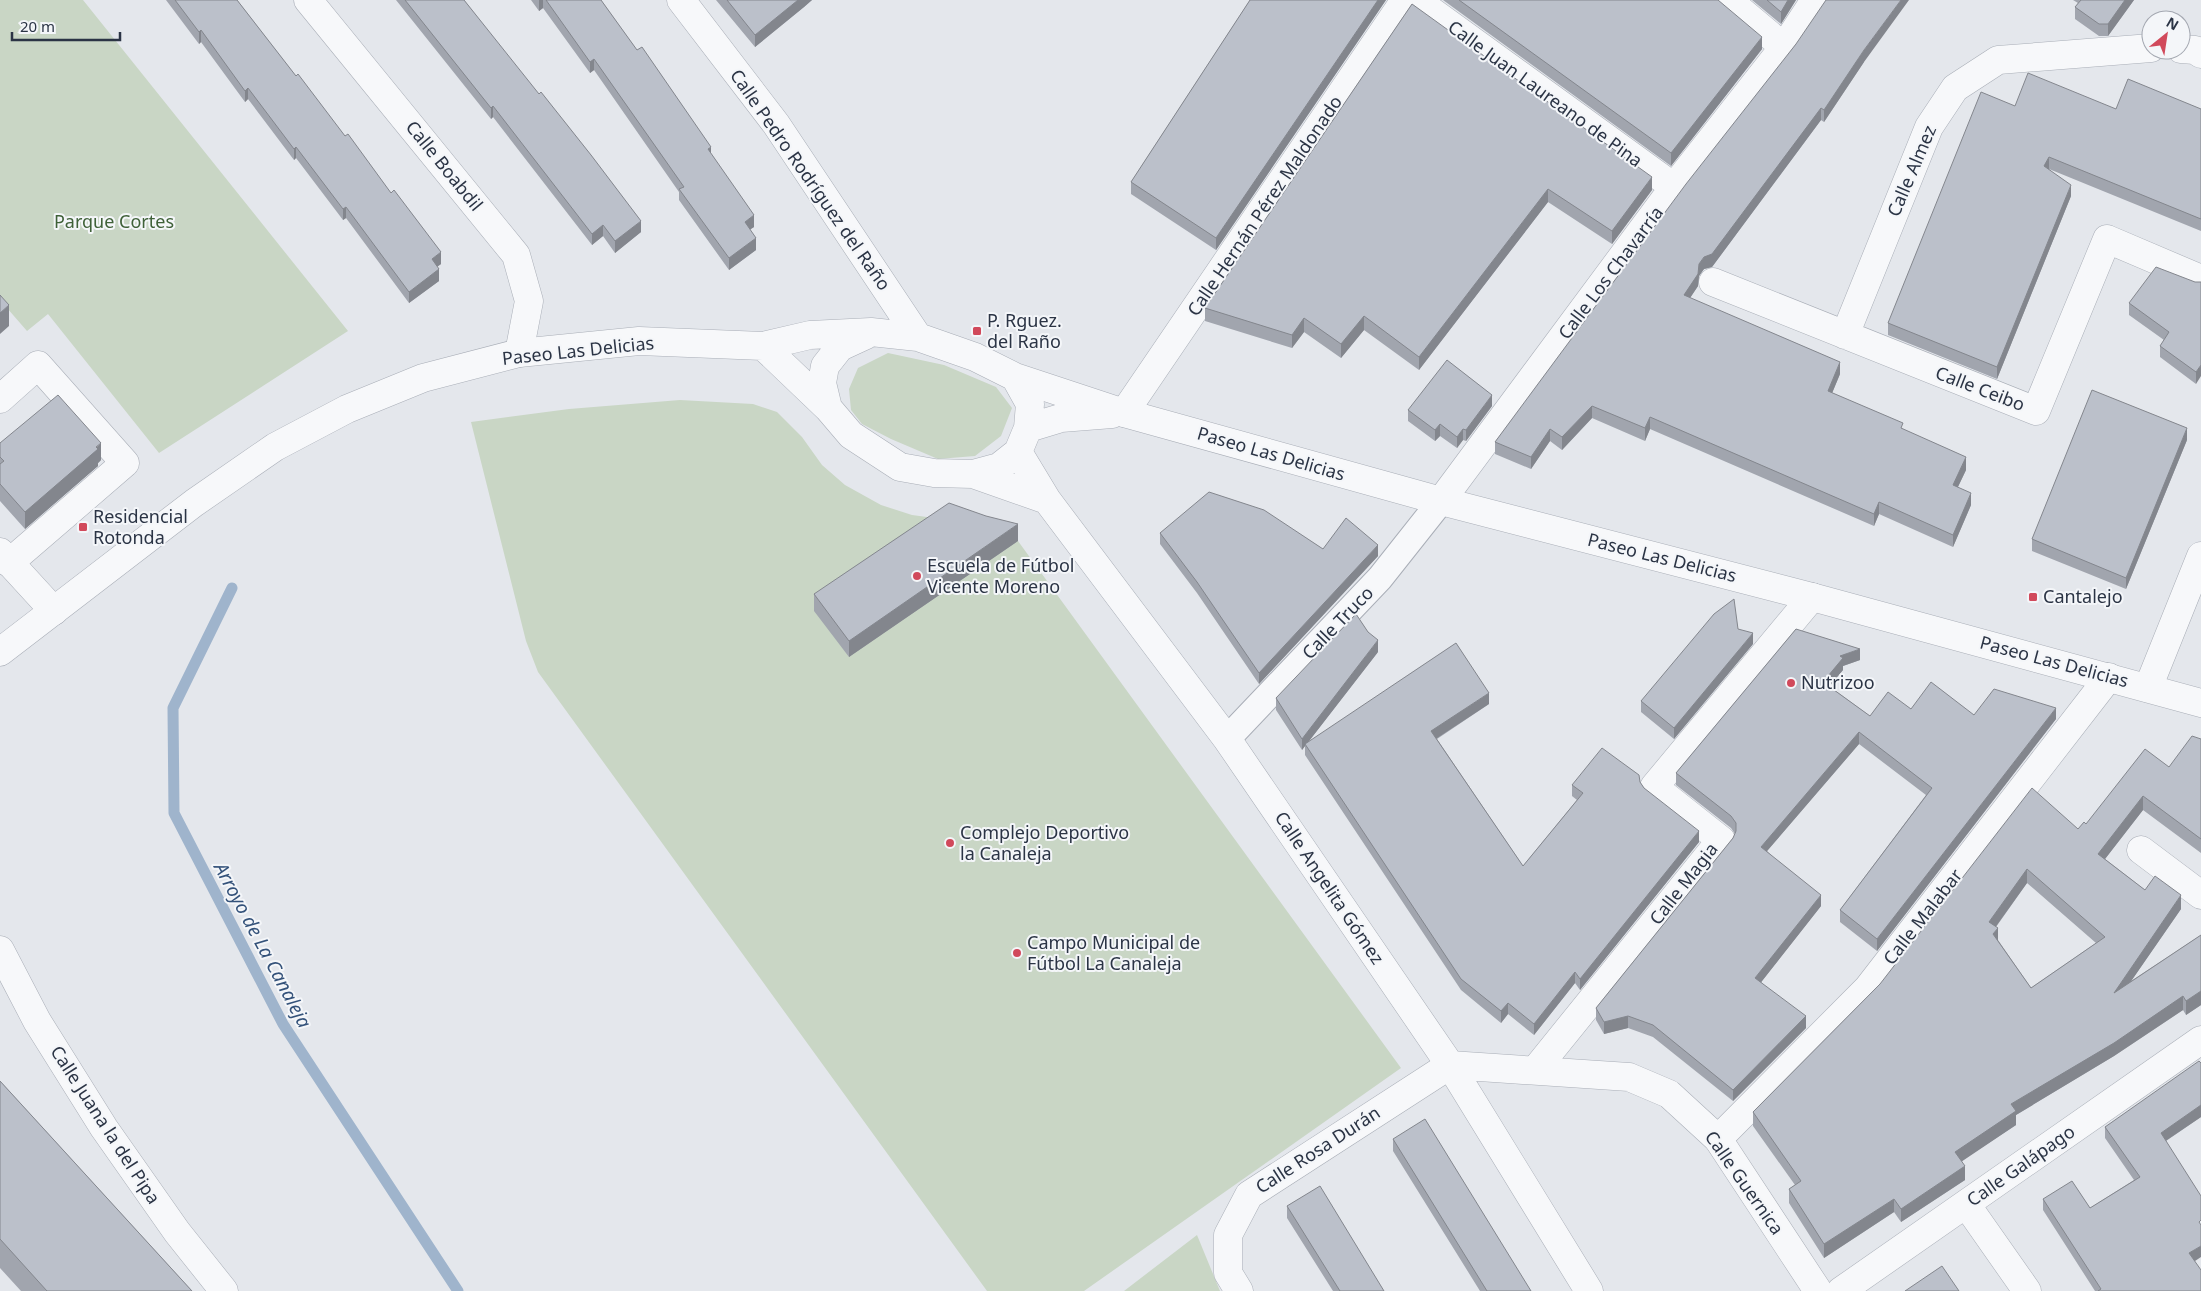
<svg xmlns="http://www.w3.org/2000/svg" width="2201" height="1291" font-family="'Noto Sans',sans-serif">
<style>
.green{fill:#c9d6c5}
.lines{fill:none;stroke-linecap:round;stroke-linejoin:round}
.stream{stroke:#9fb4cc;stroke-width:11}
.pedestrian-casing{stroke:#a9aeb7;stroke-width:28}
.minor-casing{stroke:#a9aeb7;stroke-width:29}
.tertiary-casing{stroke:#a9aeb7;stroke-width:29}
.pedestrian{stroke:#f7f8fa;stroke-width:26}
.minor{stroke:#f7f8fa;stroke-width:28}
.tertiary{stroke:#f7f8fa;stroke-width:28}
.wall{fill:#a1a5ae;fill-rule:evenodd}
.shaded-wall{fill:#83868d}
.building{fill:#bbc0ca;stroke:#83868d;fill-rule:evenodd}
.poi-dot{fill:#d1495b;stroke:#f4f6f9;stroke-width:2}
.labels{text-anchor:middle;stroke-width:4;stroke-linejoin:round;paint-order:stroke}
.street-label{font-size:18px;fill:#2b3445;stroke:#f4f6f9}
.park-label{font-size:18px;fill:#3f6138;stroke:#f4f6f9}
.poi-label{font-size:18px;fill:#2b3445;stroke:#f4f6f9;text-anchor:start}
.water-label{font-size:19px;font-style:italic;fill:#34527a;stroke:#f4f6f9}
</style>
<rect width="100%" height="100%" fill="#e4e7ec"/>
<path class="green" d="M0,0h83l265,331 -189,122 -111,-139 -21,17 -27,-31z
M888,353l56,12 52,22 16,21 -11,28 -26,20 -37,3 -47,-20 -29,-15 -11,-14 -2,-21 9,-21z
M680,400l73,4 24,8 25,25 20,28 23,20 36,20 31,10 37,5 37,13 32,8 383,527 -317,223h-97l-449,-619 -12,-31 -55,-219 98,-13z
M1197,1235l23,56h-96z"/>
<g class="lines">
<path class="stream" d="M232,588l-59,120 1,105 109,211 175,267"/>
<defs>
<path id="pedestrian" d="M1227,739l153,-161 61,-77"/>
<path id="minor" d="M308,0l208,255 13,46 -10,52
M1416,0l258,187
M1728,0l56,47
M2181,49l14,1 6,4
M1713,282l323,129 71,-172 94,40
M1845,335l84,-208 26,-39 43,-28 153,-12
M0,399l38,-34 87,98 -116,100
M1124,413l281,-413
M1441,501l233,-314 110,-140 31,-47
M0,552l54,59
M2148,688l53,-132
M2141,850l60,45
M0,950l37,71 67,107 73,104 47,59
M1536,1069l185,-229 -67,-53 158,-190
M1718,1139l150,-151 241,-311
M1966,1204l61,87
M1239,1291l-11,-18v-38l21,-40 201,-130
M1841,1291l360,-251"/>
<path id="tertiary" d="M681,0l95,124 142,213
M763,346l65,62 23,27 49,32 34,6 39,1 26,-7 19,-15 10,-24 2,-24 -15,-27
M828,408l-6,-25 3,-17 15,-19 26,-12
M1028,428l33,-10 51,-4
M1018,452l29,48 180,239 223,326 139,226
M973,474l74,26
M0,652l194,-149 81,-56 72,-38 76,-31 96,-25 120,-12 124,5 47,-11 61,-3 47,5 57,20 40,20 109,36 317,88 371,96 389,106
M1450,1065l179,12 40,17 49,45 100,152"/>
</defs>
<use href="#pedestrian" class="pedestrian-casing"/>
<use href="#minor" class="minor-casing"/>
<use href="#tertiary" class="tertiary-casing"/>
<use href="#pedestrian" class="pedestrian"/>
<use href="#minor" class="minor"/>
<use href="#tertiary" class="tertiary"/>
</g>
<path class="wall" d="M166,0h71l204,264 -4,3 2,14 -30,22 -63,-85 -3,2 -47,-62 -2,2 -46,-61 -3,3 -44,-60 -2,2z
M396,0h68l177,232 -26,21 -12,-17 -11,9 -99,-128 -2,2z
M531,0h70l110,154 43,73 -4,2 6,21 -27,20 -50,-70v-8l-85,-122 -4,3 -47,-65 -4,3z
M716,0h96l-8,7 -49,40z
M1250,0h136l-170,250 -85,-56v-12z
M1443,0h275l44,49 -91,117z
M1752,0h44l-15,24z
M2073,0h61l-26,36h-9l-24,-17v-12l3,-4z
M1412,4l240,186 -40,54 -64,-42 -129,168 -55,-40 -23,28 -37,-26 -12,16 -87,-27v-13z
M1796,44l68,18 -40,60 -3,-2 -109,147 -8,2 -5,7 -1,10 -8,12 150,76 -8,19 71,36 63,41 -8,17 13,18 -18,42 -74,-33 -5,12 -224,-97 -5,12 -53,-23 -30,32 -12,-9 -19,28 -36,-15v-12z
M2015,106l101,3h85v122l-152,-62 22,27 -74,183 -109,-44v-12z
M2195,282h6l-5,102 -36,-27v-11l4,-6 -35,-25v-12z
M1492,406l-26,35 -3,-1 -6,8 -17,-12 -5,5 -27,-20v-11z
M2187,440l-61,149 -94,-38v-12z
M0,443l101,17 -3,3v3l-73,63 -25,-28z
M1160,533l163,16 55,7 -119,128 -62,-91 -37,-49z
M1018,541l-169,116 -35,-46v-17z
M1796,629l64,31 -17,6v4l-14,16 41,30 41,-7 63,6 82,4 -179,232 -37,-29v-12l86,-115 -67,-51 -92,107 54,55 -60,76 45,46 -73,73 -80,-64 -25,-9 -24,6 -8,-14v-12l137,-170 2,-4 -4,-6 -55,-43v-12z
M1753,644l-79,95 -33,-27v-11z
M1378,652l-69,89 180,-37 -52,35 86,127 54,-66 -5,-4v-11l68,-3 4,6 55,54 -119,148 -5,-7 -41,52 -26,-21 -7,9 -40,-33 -156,-235v-9l-3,4 -26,-40v-12z
M2201,739v114l-58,-43 -38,49 40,31 36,19 -50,72 70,-46v70l-15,10 -3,-5 -69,46 -98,59v10l-55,36 4,19 -64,42 -7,-10 -70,46 -35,-55v-14l6,-4 -42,-59v-14l127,-128 198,-155 8,-5 83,-57zM2027,883l69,60 -65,45 -33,-48 -2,-13z
M2201,1063v54l-35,24 29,120 6,30h-106l-52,-81v-11l47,9 44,-28 -29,-42v-11z
M0,1081l192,210h-171l-21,-23z
M1393,1139l138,152h-51l-87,-140z
M1287,1206l97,85h-51l-46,-73z"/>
<path class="shaded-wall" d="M539,0h4v8l-4,3z
M798,0h14l-8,7 -49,40v-12z
M1378,0h8l-170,250v-12z
M1788,0h8l-15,24v-12z
M1901,0h8l-45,62 -40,60v-12l40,-60z
M2125,0h9l-26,36v-12z
M201,30v12l-2,2v-12z
M1762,37v12l-91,117v-13z
M594,59v11l-4,3v-11z
M248,88v11l-3,3v-11z
M493,106v11l-2,2v-11z
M1821,108v12l-109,147 -8,2 -5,7 -1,10 -14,21v-12l15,-31z
M296,147v11l-2,2v-11z
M711,147v11l-3,-9z
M2049,157v12l-5,8v-11z
M1652,177v13l-40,54v-13z
M2071,185v11l-74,183v-12z
M1548,189v13l-129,168v-13z
M346,207v11l-3,2v-11z
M754,215v12l-9,6v-11z
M641,221v11l-26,21v-12z
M603,225v11l-11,9v-11z
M756,238v12l-27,20v-12z
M441,252v12l-9,6v-11z
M439,269v12l-30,22v-11z
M9,305v21l-9,8v-21z
M1364,316v14l-23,28v-14z
M1304,318v14l-12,16v-13z
M1840,362v12l-12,29v-12z
M2201,365v11l-5,8v-12z
M1492,395v11l-26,35v-11z
M1592,406v12l-30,32v-13z
M1650,417v12l-5,12v-13z
M1440,424v12l-5,5v-11z
M2187,428v12l-61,149v-11z
M1463,429v11l-6,8v-11z
M1550,429v12l-19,28v-12z
M101,443v17l-3,3v3l-73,63v-17z
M1966,457v13l-13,27v-12z
M1971,493v12l-18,42v-12z
M1879,502v12l-5,12v-12z
M1018,524v17l-169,116v-16z
M1378,545v11l-119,128v-11z
M1753,633v11l-79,95v-11z
M1378,640v12l-72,93 -1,-1v2l-3,4v-11z
M1860,649v11l-17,6v4l-20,24v-12l17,-26z
M1489,693v11l-58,38v-11z
M2056,708v11l-179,232v-12z
M1859,732v12l-98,114v-11z
M2143,796v14l-45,58v-14z
M1699,831v11l-119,148v-11z
M2027,869v14l-38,53v-14z
M1821,895v11l-66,84v-12z
M2181,895v14l-67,97v-13z
M1998,928v14l-5,-8z
M1575,972v11l-41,52v-11z
M2201,991v14l-15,10v-14z
M2183,996v14l-69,46 -98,59v10l-61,41v-14l56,-48z
M1508,1003v11l-7,9v-12z
M1628,1016v12l-24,6v-12z
M1806,1016v12l-73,73v-11z
M2201,1105v12l-40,27v-11z
M1965,1166v14l-64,42v-13z
M1894,1199v13l-70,46v-14z
M2201,1246v11l-12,8v-12z"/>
<path class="building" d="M175,0h62l59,76 2,-2 47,62 3,-2 43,59 3,-3 47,62 -9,7 7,10 -30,23 -63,-85 -3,2 -47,-62 -2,2 -46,-61 -3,3 -44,-61 -2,2z
M405,0h59l75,94 2,-2 50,63 50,66 -26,20 -12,-16 -11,9 -99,-128 -2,2z
M546,0h55l36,50 5,-3 69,100 -3,2 46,66 -9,7 11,16 -27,20 -50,-69 5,-2 -90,-128 -4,3z
M727,0h71l-43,35z
M1250,0h128l-162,238 -85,-56z
M1459,0h259l44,37 -91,116z
M1767,0h21l-7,12z
M1826,0h75l-37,50 -40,60 -3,-2 -109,146 -8,3 -5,7 -1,10 -14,21 156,67 -12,29 75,32 -2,5 65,29 -13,28 18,8 -18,42 -74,-33 -5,12 -224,-97 -5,11 -53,-22 -30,31 -12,-8 -19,28 -36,-15 191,-258 110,-140z
M2081,0h44l-17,24h-9l-24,-17z
M1412,4l240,173 -40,54 -64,-42 -129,168 -55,-41 -23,28 -37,-26 -12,17 -87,-27z
M2028,73l88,36 12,-30 73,30v110l-152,-62 -5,9 27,19 -74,182 -109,-44 93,-231 34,14z
M2156,267l39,15h6v83l-5,7 -36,-26 9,-14 -40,-29z
M0,295l9,10 -9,8z
M1447,360l45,35 -26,35 -3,-1 -6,8 -17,-13 -5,6 -27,-20z
M2092,390l95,38 -61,150 -94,-39z
M58,395l43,48 -5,4 2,2 -73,63 -25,-28v-20l4,-3 -4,-4v-14z
M1209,492l55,18 59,39 23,-31 32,27 -119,128 -62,-91 -37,-49z
M949,503l37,13 32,8 -169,117 -35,-47z
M1734,599l4,30 15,4 -79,95 -33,-27 73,-87z
M1356,614l12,18 10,8 -76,99 -26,-41z
M1796,629l64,20 -20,7 3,2 -20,24 47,34 18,-24 23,17 20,-27 43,33 20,-26 62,19 -179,231 -37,-29 92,-122 -73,-56 -98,115 60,48 -66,83 51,38 -73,74 -80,-65 -25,-9 -24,6 -8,-14 137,-170 3,-7v-8l-5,-7 -55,-43z
M1456,643l33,50 -58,38 92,135 60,-73 -11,-8 30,-37 37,27 1,7 4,6 55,43 -119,148 -5,-7 -41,52 -26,-21 -7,8 -40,-32 -156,-235z
M2192,736l9,3v100l-58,-43 -45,58 47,36 10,-14 26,19 -67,98 87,-58v56l-15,10 -3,-5 -69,47 -103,61 5,7 -61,41 10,14 -64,43 -7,-10 -70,45 -35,-55 12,-8 -48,-69 127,-128 152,-196 46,41 6,-7 2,2 59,-75 24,18zM2027,869l78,68 -74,51 -38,-54 5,-6 -9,-6z
M2199,1061l2,2v42l-40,28 40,63v24l-2,2 2,3v21l-12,7 12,17v21h-103l3,-2 -58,-90 29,-18 18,27 50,-31 -35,-50z
M0,1081l192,210h-145l-47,-52z
M1425,1119l106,172h-44l-94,-152z
M1320,1186l64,105h-44l-53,-85z
M1942,1266l17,25h-54z"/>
<g class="poi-dot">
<rect x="972" y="326" width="10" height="10" rx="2.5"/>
<rect x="78" y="522" width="10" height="10" rx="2.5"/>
<circle cx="917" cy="576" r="5"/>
<rect x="2028" y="592" width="10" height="10" rx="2.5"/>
<circle cx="1791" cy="683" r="5"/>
<circle cx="950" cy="843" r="5"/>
<circle cx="1017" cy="953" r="5"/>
</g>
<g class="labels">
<g class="street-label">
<text transform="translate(1545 94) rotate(36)" y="6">Calle Juan Laureano de Pina</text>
<text transform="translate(444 166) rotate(51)" y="6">Calle Boabdil</text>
<text transform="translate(1912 171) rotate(-67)" y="6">Calle Almez</text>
<text transform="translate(810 180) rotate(55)" y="6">Calle Pedro Rodríguez del Raño</text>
<text transform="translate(1265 206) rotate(-56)" y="6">Calle Hernán Pérez Maldonado</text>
<text transform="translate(1611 273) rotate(-53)" y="6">Calle Los Chavarría</text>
<text transform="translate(578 351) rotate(-6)" y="6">Paseo Las Delicias</text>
<text transform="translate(1980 389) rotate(21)" y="6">Calle Ceibo</text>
<text transform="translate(1271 454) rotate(16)" y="6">Paseo Las Delicias</text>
<text transform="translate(1662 558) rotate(14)" y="6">Paseo Las Delicias</text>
<text transform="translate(1338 623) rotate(-46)" y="6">Calle Truco</text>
<text transform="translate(2054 662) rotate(15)" y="6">Paseo Las Delicias</text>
<text transform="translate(1684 884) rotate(-52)" y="6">Calle Magia</text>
<text transform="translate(1329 888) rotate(56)" y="6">Calle Angelita Gómez</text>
<text transform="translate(1923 917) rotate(-52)" y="6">Calle Malabar</text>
<text transform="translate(105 1125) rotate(57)" y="6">Calle Juana la del Pipa</text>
<text transform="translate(1318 1150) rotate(-33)" y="6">Calle Rosa Durán</text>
<text transform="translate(2021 1166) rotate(-35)" y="6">Calle Galápago</text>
<text transform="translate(1744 1183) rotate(55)" y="6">Calle Guernica</text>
</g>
<g class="park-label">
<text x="114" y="228">Parque Cortes</text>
</g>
<g class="poi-label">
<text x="987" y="327">P. Rguez.<tspan x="987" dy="21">del Raño</tspan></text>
<text x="93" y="523">Residencial<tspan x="93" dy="21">Rotonda</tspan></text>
<text x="927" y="572">Escuela de Fútbol<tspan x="927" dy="21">Vicente Moreno</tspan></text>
<text x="2043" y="603">Cantalejo</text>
<text x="1801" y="689">Nutrizoo</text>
<text x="960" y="839">Complejo Deportivo<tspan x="960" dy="21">la Canaleja</tspan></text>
<text x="1027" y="949">Campo Municipal de<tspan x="1027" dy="21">Fútbol La Canaleja</tspan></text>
</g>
<g class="water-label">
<text transform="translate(263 945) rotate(62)" y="7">Arroyo de La Canaleja</text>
</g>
</g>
<g transform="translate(2166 35) rotate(30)"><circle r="24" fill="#f4f6f9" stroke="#a4a8b1"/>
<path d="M0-4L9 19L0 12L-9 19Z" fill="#d1495b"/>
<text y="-8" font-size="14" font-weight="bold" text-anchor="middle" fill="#2b3445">N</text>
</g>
<path d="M12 32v8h108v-8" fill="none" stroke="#2b3445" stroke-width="2.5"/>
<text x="20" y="32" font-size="15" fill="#2b3445" stroke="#f4f6f9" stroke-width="4" paint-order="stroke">20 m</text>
</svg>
